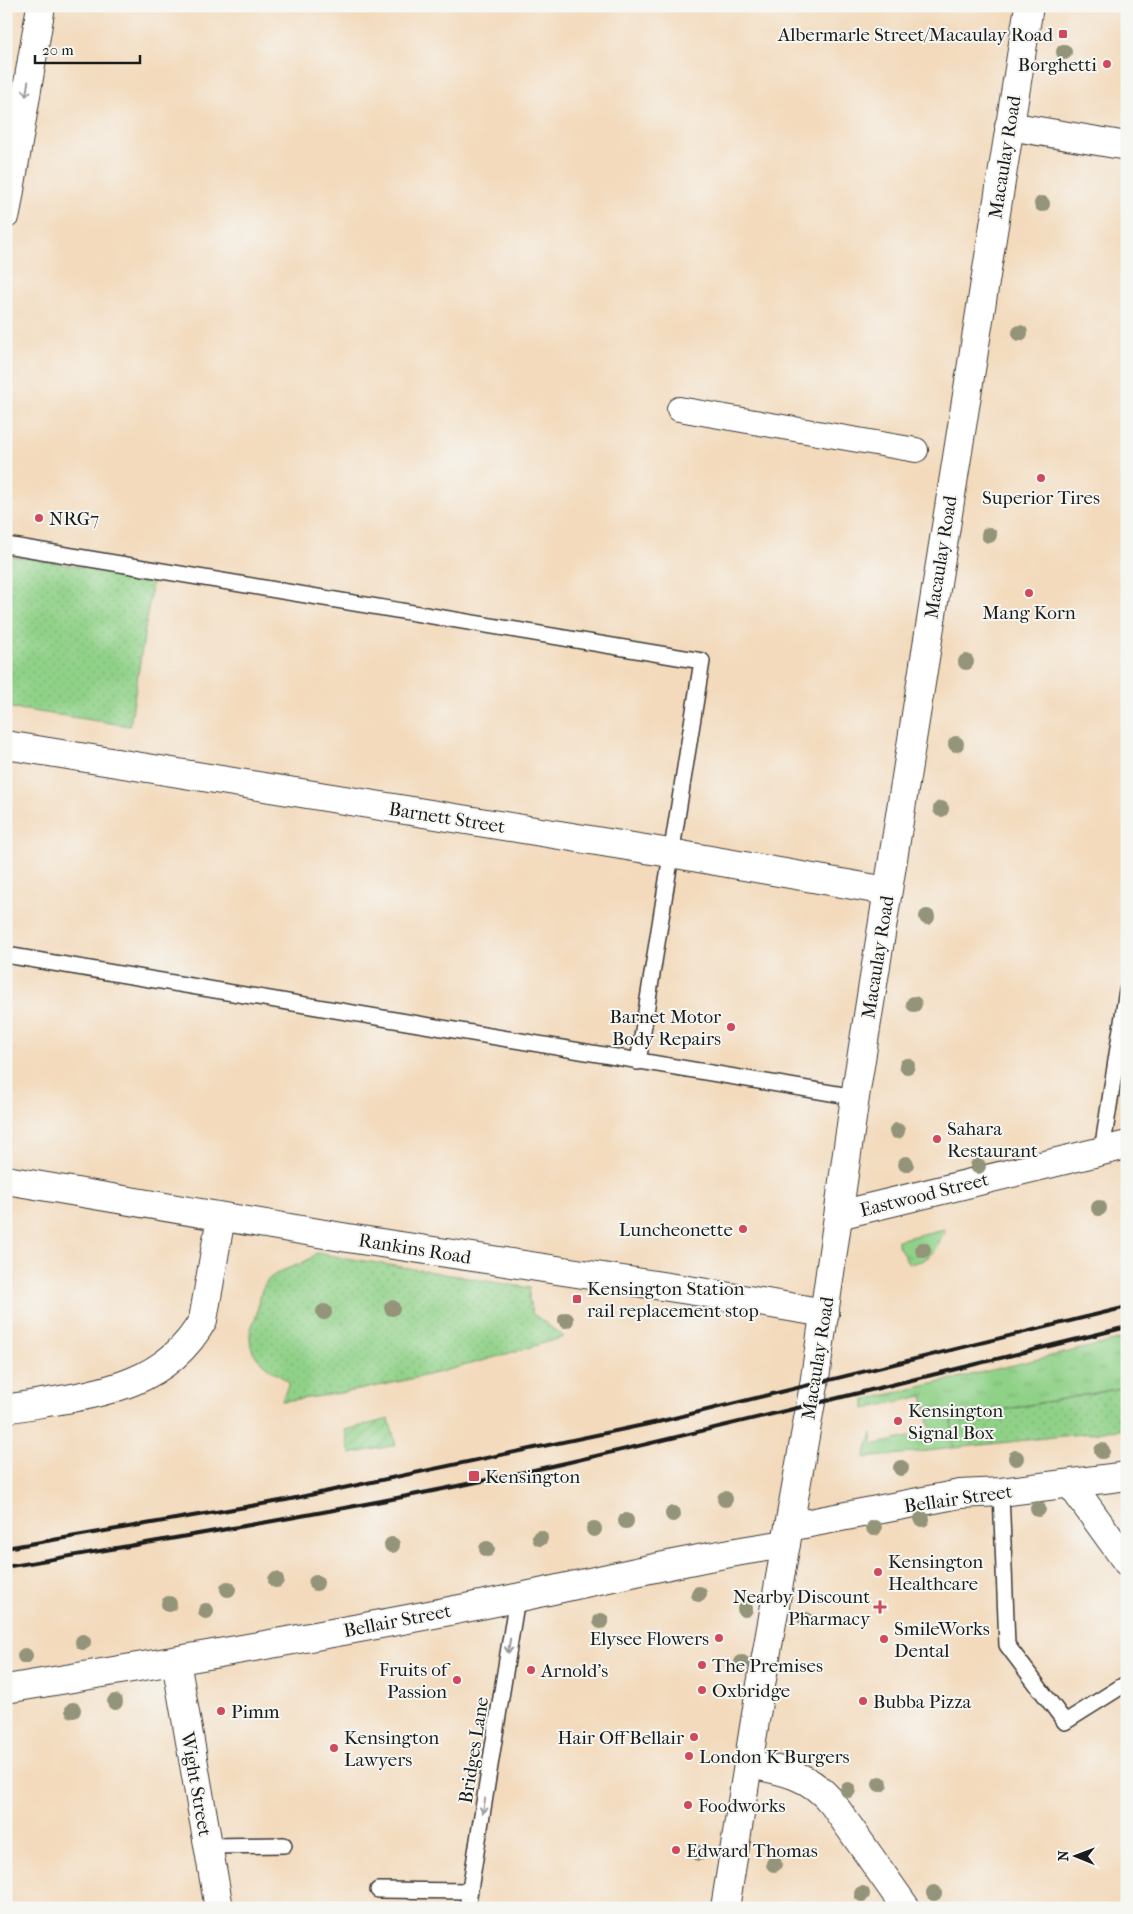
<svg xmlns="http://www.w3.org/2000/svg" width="1133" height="1914" font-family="'IM FELL French Canon',serif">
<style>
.grass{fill:url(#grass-tufts);stroke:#567652}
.park{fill:url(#park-dots);stroke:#567652}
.garden{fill:url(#garden-furrows);stroke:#567652}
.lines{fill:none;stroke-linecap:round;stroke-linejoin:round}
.service-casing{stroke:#3c3834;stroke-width:18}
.pedestrian-casing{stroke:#3c3834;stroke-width:26}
.minor-casing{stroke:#3c3834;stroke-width:30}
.tertiary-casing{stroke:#3c3834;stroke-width:30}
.service{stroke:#fff;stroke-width:15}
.pedestrian{stroke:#fff;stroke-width:24}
.minor{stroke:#fff;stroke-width:28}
.tertiary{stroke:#fff;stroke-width:28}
.rail{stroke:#1c1c1c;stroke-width:4}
.tree{fill:#939479}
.oneway{stroke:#999}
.poi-dot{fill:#d1495b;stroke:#f6f6f2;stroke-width:2}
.labels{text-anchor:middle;stroke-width:4;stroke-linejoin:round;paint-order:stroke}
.poi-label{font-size:19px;fill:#1c1c1c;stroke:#f6f6f2;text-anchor:start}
.street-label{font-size:19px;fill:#1c1c1c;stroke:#f6f6f2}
</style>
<defs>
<pattern id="grass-tufts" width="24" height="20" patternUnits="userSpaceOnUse" patternTransform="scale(1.25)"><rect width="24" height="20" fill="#90d188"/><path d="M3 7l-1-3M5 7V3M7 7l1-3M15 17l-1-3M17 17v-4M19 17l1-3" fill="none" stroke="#7cb375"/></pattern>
<pattern id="park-dots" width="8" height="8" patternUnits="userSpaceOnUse" patternTransform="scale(1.25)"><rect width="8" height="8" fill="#90d188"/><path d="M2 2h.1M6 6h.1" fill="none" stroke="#7cb375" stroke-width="1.8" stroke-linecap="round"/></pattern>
<pattern id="garden-furrows" width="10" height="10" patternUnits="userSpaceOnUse" patternTransform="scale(1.25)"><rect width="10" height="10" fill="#90d188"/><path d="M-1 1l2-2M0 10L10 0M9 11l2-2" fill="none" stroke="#7cb375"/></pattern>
</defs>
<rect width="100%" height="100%" fill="#f6f6f2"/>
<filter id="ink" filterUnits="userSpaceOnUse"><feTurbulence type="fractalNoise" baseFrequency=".02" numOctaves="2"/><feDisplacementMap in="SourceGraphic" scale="10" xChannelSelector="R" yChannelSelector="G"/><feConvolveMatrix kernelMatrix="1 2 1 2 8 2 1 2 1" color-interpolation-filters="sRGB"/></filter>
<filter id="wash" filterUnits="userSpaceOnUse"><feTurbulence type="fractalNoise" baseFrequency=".0096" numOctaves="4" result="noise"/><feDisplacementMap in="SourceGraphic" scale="20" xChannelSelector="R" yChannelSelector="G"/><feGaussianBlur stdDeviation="1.12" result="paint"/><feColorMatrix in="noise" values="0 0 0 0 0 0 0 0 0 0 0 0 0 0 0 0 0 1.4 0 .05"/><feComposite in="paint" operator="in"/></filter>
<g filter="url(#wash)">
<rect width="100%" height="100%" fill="#f3dabc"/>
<path class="grass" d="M943,1229l2,2c-10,18 -14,32 -37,32l-10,-18v-5z
M1127,1338v49l-176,32 3,29 -90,10 8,-25 1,12 58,-13 -8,-36 -58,13v-9z"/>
<path class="park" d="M6,555l147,23 -23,148 -124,-19z
M316,1253l214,35 -1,11 3,14 32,24c-93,28 -185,54 -282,64l7,-19c-17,-12 -41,-23 -39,-47 0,-7 5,-15 7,-22 2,-12 3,-26 13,-35 15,-12 33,-11 46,-25z
M1127,1387v42l-173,19 -3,-28z"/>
<path class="garden" d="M389,1419l7,26 -46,9 -5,-24z"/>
</g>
<g filter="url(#ink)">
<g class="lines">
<defs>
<path id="service" d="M6,545l696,116 -64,401
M6,955l849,142
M1102,1151l25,-161
M1001,1492l6,153 58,77 62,-39
M208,1846l76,-1
M378,1890l92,1
M467,1908l50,-310"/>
<path id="pedestrian" d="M679,409l237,41"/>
<path id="minor" d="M1009,126l118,20
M6,214l35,-208
M6,745l664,108 217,38
M6,1180l342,58 353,54 124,21
M839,1215l288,-70
M6,1409c75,-14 156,-15 197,-89l18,-103
M1070,1483l57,79
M789,1527l171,-33 41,-2 126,-16
M176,1661l43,247
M6,1689c171,-28 341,-57 510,-91 90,-19 179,-41 270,-54
M748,1764c34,6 63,11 85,40l73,104"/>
<path id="tertiary" d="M725,1908l34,-212 55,-311 41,-288 174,-1091"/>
</defs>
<use href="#service" class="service-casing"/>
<use href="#pedestrian" class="pedestrian-casing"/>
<use href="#minor" class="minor-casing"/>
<use href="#tertiary" class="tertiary-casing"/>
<use href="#service" class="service"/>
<use href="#pedestrian" class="pedestrian"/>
<use href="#minor" class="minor"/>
<use href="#tertiary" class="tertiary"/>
<path class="rail" d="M6,1548l280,-48 372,-78 469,-115
M6,1567c186,-32 372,-62 555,-103 189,-43 377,-91 566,-137"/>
</g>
<g class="tree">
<circle cx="1064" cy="52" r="8"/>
<circle cx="1042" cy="204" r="8"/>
<circle cx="1020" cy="333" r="8"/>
<circle cx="989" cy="535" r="8"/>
<circle cx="966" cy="662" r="8"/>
<circle cx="956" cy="744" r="8"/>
<circle cx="941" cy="809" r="8"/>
<circle cx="927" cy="917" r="8"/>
<circle cx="914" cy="1004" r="8"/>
<circle cx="907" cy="1066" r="8"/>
<circle cx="897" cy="1131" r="8"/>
<circle cx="906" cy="1164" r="8"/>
<circle cx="978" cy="1166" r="8"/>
<circle cx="1099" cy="1208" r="8"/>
<circle cx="923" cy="1250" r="8"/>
<circle cx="392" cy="1308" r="8"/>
<circle cx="324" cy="1312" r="8"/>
<circle cx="566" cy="1320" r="8"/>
<circle cx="1102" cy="1451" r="8"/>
<circle cx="1016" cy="1458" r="8"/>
<circle cx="901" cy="1468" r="8"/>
<circle cx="725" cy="1499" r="8"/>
<circle cx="1038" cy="1509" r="8"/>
<circle cx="673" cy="1514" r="8"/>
<circle cx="922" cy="1519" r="8"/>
<circle cx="626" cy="1521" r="8"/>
<circle cx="874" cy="1528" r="8"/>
<circle cx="594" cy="1529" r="8"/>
<circle cx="540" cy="1538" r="8"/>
<circle cx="392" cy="1545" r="8"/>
<circle cx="487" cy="1549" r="8"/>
<circle cx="276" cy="1580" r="8"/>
<circle cx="316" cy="1583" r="8"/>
<circle cx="228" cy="1589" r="8"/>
<circle cx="699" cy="1594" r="8"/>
<circle cx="169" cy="1604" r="8"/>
<circle cx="745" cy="1609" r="8"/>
<circle cx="206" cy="1611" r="8"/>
<circle cx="806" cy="1620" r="8"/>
<circle cx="601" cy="1621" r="8"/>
<circle cx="83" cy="1642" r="8"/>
<circle cx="25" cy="1656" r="8"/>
<circle cx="742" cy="1663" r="8"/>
<circle cx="115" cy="1702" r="8"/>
<circle cx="73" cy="1710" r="8"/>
<circle cx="880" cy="1784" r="8"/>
<circle cx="848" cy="1790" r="8"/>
<circle cx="699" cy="1853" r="8"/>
<circle cx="774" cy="1864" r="8"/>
<circle cx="934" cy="1893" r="8"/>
<circle cx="862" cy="1894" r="8"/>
</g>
<defs><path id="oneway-shaft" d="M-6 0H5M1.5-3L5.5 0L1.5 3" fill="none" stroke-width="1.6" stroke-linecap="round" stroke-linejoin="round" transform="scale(1.25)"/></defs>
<g class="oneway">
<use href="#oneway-shaft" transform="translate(27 89) rotate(99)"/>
<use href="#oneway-shaft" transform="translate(509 1646) rotate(99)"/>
<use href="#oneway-shaft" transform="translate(484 1806) rotate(99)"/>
</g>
</g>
<g class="poi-dot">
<rect x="1058" y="29" width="10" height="10" rx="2.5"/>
<circle cx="1107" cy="64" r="5"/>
<circle cx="1041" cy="478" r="5"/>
<circle cx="39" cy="518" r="5"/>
<circle cx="1029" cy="593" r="5"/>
<circle cx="731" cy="1027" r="5"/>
<circle cx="937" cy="1139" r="5"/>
<circle cx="743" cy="1229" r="5"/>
<rect x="572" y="1294" width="10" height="10" rx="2.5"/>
<circle cx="898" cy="1421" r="5"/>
<rect x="468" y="1470" width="12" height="12" rx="2.5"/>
<circle cx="878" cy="1572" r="5"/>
<path d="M877.5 1599.5h5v5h5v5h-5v5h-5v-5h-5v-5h5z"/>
<circle cx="719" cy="1638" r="5"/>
<circle cx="884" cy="1639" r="5"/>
<circle cx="702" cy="1665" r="5"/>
<circle cx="531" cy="1670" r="5"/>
<circle cx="457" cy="1680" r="5"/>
<circle cx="702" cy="1690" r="5"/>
<circle cx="863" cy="1701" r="5"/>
<circle cx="221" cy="1711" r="5"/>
<circle cx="694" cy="1737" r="5"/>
<circle cx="334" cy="1748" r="5"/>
<circle cx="689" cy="1756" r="5"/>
<circle cx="688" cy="1805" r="5"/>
<circle cx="676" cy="1850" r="5"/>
</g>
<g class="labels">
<g class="poi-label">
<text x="1053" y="41" text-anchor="end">Albermarle Street/Macaulay Road</text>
<text x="1097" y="71" text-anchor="end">Borghetti</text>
<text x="1041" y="504" text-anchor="middle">Superior Tires</text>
<text x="49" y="525">NRG7</text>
<text x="1029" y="619" text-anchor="middle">Mang Korn</text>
<text x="721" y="1023" text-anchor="end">Barnet Motor<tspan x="721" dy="22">Body Repairs</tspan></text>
<text x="947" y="1135">Sahara<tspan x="947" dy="22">Restaurant</tspan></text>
<text x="733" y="1236" text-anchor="end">Luncheonette</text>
<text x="587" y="1295">Kensington Station<tspan x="587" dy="22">rail replacement stop</tspan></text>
<text x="908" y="1417">Kensington<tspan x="908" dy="22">Signal Box</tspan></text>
<text x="485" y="1483">Kensington</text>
<text x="888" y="1568">Kensington<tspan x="888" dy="22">Healthcare</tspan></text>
<text x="870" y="1603" text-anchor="end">Nearby Discount<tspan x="870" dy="22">Pharmacy</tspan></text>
<text x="894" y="1635">SmileWorks<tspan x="894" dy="22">Dental</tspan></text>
<text x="709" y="1645" text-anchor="end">Elysee Flowers</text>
<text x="712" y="1672">The Premises</text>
<text x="447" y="1676" text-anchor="end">Fruits of<tspan x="447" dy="22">Passion</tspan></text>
<text x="541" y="1677">Arnold's</text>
<text x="712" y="1697">Oxbridge</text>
<text x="873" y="1708">Bubba Pizza</text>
<text x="231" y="1718">Pimm</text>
<text x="344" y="1744">Kensington<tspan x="344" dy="22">Lawyers</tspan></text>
<text x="684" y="1744" text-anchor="end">Hair Off Bellair</text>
<text x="699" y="1763">London K Burgers</text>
<text x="698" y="1812">Foodworks</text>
<text x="686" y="1857">Edward Thomas</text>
</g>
<g class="street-label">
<text transform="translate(1004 157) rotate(-81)" y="7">Macaulay Road</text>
<text transform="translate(940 557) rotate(-81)" y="7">Macaulay Road</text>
<text transform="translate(447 817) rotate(9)" y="7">Barnett Street</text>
<text transform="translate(877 957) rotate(-81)" y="7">Macaulay Road</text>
<text transform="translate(924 1194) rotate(-14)" y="7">Eastwood Street</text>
<text transform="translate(415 1248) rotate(9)" y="7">Rankins Road</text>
<text transform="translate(817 1358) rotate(-81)" y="7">Macaulay Road</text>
<text transform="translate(958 1498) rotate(-8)" y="7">Bellair Street</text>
<text transform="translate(397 1620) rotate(-11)" y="7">Bellair Street</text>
<text transform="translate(473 1750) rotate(-81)" y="7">Bridges Lane</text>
<text transform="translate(197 1784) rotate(80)" y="7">Wight Street</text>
</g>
</g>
<rect width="1133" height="1914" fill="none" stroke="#f6f6f2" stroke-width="25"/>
<g transform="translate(1076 1856) rotate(271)" stroke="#f6f6f2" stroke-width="4" paint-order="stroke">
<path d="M0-4L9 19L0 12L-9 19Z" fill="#1c1c1c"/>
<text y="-8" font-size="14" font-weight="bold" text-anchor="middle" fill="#1c1c1c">N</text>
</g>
<path d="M35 55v8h105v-8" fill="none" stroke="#1c1c1c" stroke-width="2.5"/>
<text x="42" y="55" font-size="15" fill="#1c1c1c" stroke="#f6f6f2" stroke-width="4" paint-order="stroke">20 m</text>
</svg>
